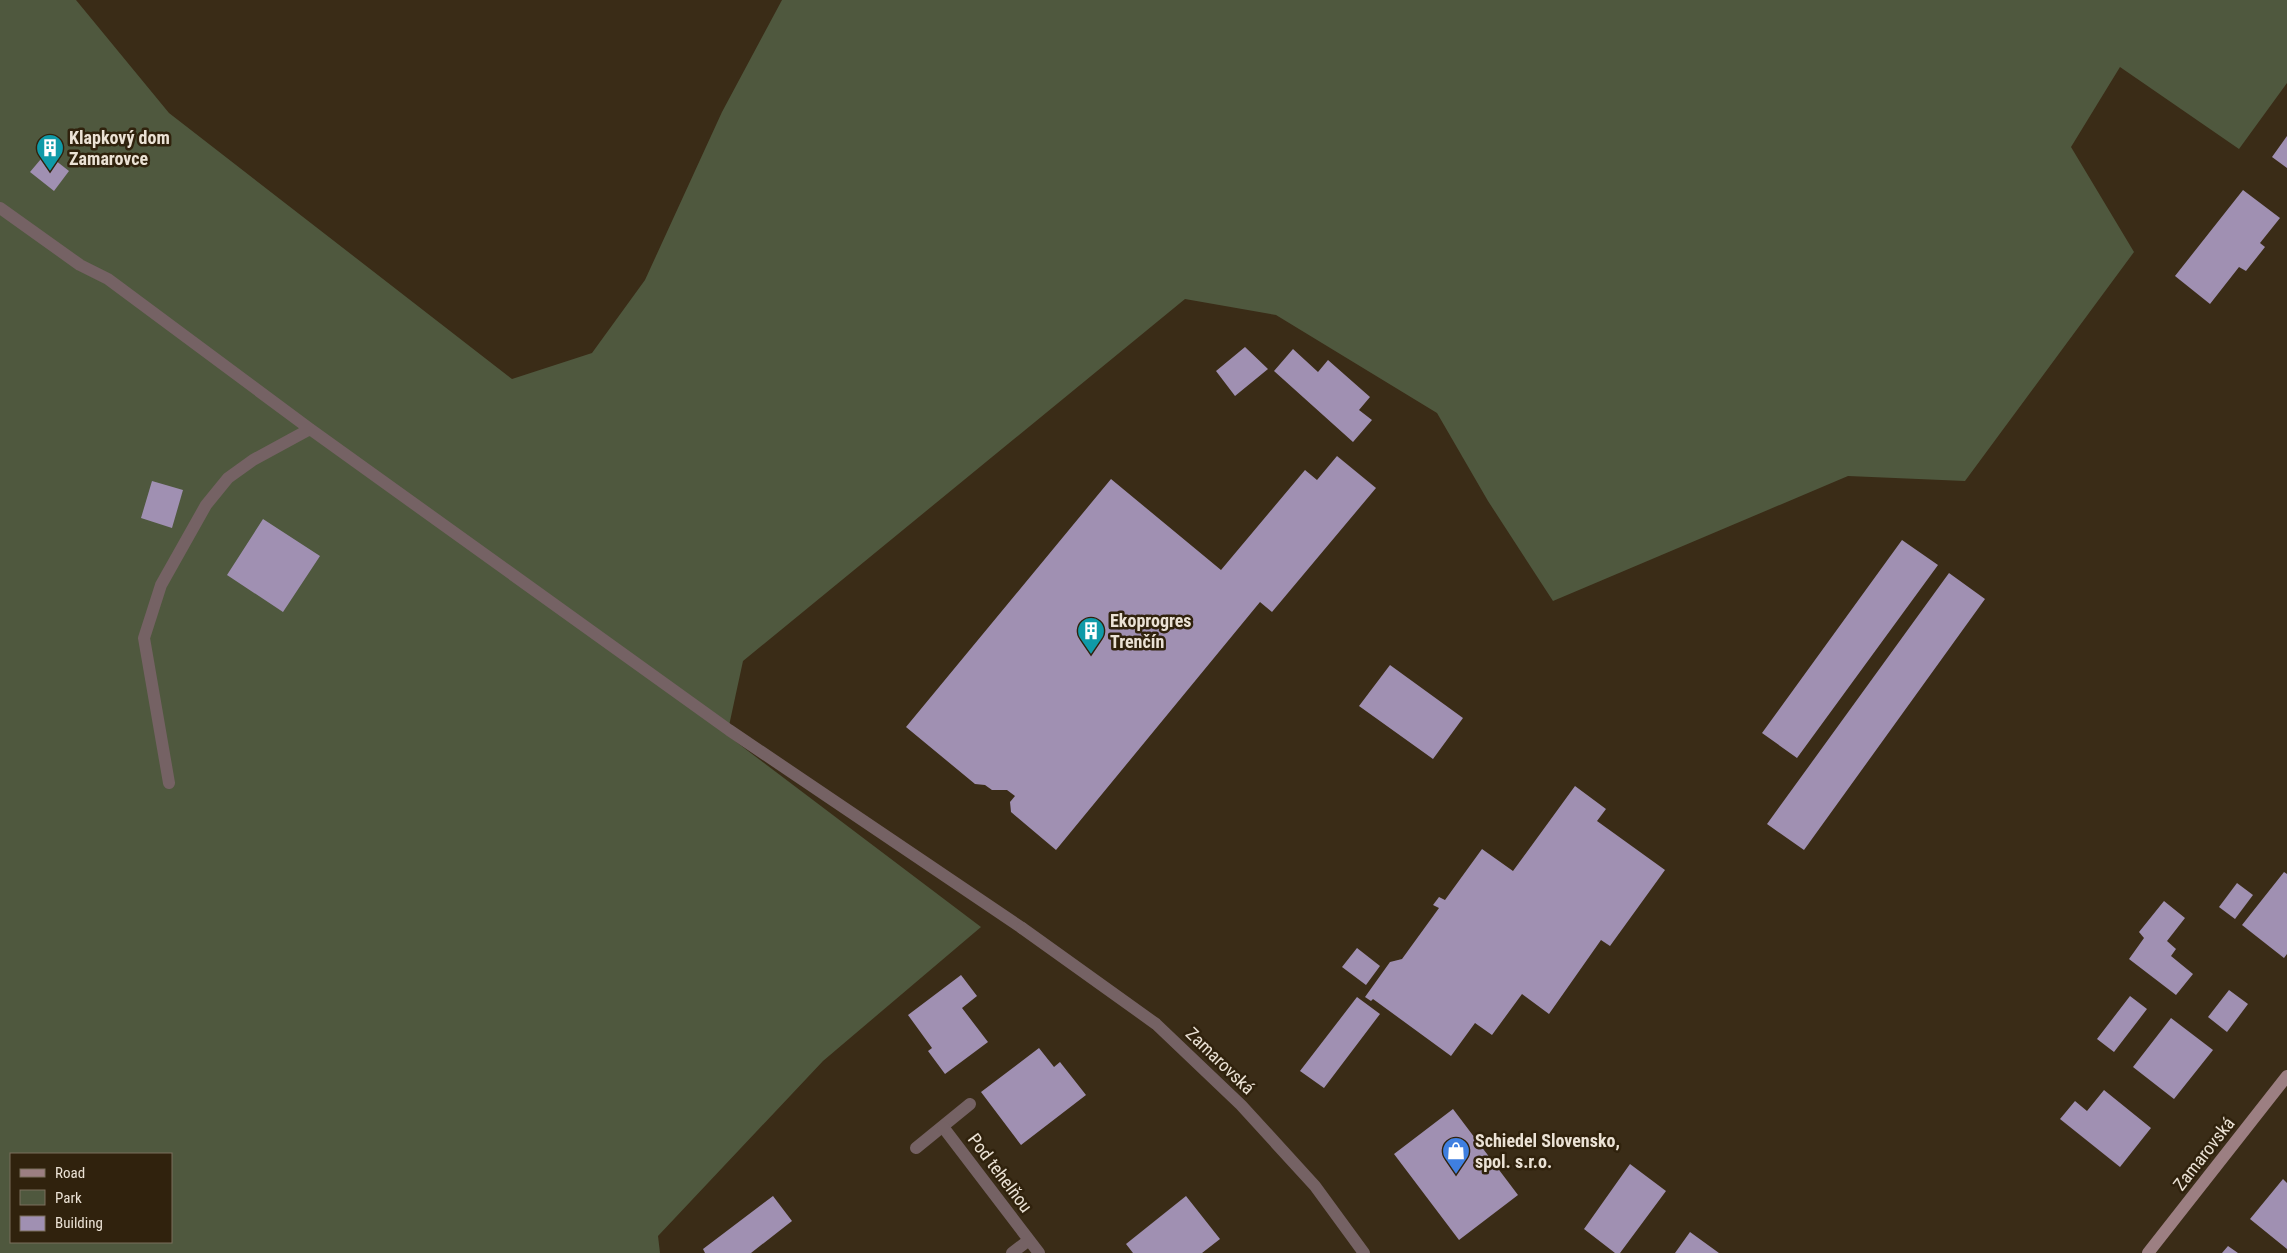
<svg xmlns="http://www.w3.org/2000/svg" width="2287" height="1253" font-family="'Roboto Condensed',sans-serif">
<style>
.green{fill:#4f583e;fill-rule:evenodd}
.building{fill:#a090b2}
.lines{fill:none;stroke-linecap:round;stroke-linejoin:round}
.lane{stroke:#756264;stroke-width:12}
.street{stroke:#756264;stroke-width:12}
.secondary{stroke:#9c7f82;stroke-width:12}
.labels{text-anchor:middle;stroke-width:5;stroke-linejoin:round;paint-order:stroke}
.poi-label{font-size:18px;font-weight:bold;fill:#ebe2d5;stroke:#30220d;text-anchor:start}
.street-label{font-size:18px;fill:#ebe2d5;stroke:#30220d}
</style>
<rect width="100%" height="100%" fill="#3a2c17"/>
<path class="green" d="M0,0h76l93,113 343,266 80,-26 53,-73 77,-168 60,-112h1505v83l-48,66 -119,-82 -49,80 63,105 -169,229 -117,-5 -295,125 -65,-100 -51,-88 -161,-98 -91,-16 -442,362 -16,74 254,192 -158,134 -165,175 2,17h-660zM11,1154h160v88h-160z"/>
<path class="building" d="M2287,136v32l-15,-11z
M46,153l23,18 -15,20 -24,-19z
M2243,190l37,28 -20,25 5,4 -19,24 -7,-4 -29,37 -35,-28z
M1245,347l23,22 -33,27 -19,-25z
M1293,349l25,23 10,-12 42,37 -11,13 13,10 -19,22 -79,-71z
M1337,456l39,32 -104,124 -12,-10 -204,248 -45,-38 -1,-10 5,-6 -8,-6h-15l-7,-5 -10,-1 -69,-57 205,-248 110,91 84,-100 12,10z
M152,481l31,9 -11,38 -31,-10z
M263,519l57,37 -37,56 -56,-37z
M1902,540l36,25 -141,193 -35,-25z
M1949,573l36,26 -181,251 -37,-26z
M1390,665l73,53 -30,41 -74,-53z
M1575,786l31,23 -9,12 68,49 -55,76 -9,-6 -52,74 -27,-20 -30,41 -17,-12 -24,33 -78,-57 -2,2 -6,-4 25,-35 12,-3 37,-51 -6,-3 6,-8 6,3 37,-51 31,22z
M2284,872l3,2v80l-3,4 -42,-33z
M2237,883l16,12 -18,24 -16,-12z
M2164,901l21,17 -18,23 9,8 -5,7 22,18 -17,21 -47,-36 15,-21 -5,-6z
M1357,948l23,18 -14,19 -24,-18z
M961,975l16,21 -15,12 26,34 -43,32 -17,-23 4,-3 -24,-33z
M2229,990l19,14 -21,28 -19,-15z
M2130,996l17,13 -33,43 -17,-13z
M1357,997l23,17 -56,74 -24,-17z
M2171,1018l42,32 -39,49 -41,-32z
M1039,1048l15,19 6,-5 26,33 -65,50 -40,-53z
M2104,1090l47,38 -31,39 -60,-48 15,-18 12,10z
M1453,1109l65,86 -59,45 -65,-86z
M1630,1164l36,27 -46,62h-5l-31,-24z
M2283,1179l4,4v66l-37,-30z
M773,1196l19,25 -41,32h-46l-2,-4z
M1186,1196l34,43 -18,14h-69l-7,-9z
M1690,1232l29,21h-44z
M2228,1246l10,7h-16z"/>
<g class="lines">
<path class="lane" d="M0,208l80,57 28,14 202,150 419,301 293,198
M169,783l-25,-145 17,-53 45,-80 22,-27 25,-18 57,-31
M916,1148l54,-44"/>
<path class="street" d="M1022,928l134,96 85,81 74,81 49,67
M943,1127l96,126
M1012,1253l17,-13"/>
<path class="secondary" d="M2148,1253l139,-177"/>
</g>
<defs>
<symbol id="building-pin" viewBox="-11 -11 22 30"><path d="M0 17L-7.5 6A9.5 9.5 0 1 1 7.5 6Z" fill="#0f9aa8" stroke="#30220d"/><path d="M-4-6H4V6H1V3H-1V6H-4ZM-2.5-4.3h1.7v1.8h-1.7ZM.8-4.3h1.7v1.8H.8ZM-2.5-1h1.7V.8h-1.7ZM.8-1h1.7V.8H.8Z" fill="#fff"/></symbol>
<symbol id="shop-pin" viewBox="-11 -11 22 30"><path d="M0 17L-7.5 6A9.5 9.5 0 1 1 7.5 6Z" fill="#3f7fe0" stroke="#30220d"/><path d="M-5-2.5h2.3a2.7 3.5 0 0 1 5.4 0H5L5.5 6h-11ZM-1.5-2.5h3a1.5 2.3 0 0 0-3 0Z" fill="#fff"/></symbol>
</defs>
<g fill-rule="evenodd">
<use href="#building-pin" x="34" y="132" width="32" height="43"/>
<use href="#building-pin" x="1075" y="615" width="32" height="43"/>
<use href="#shop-pin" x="1440" y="1135" width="32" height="43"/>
</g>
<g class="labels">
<g class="poi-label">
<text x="69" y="144">Klapkový dom<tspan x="69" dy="21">Zamarovce</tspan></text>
<text x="1110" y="627">Ekoprogres<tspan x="1110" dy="21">Trenčín</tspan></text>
<text x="1475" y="1147">Schiedel Slovensko,<tspan x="1475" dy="21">spol. s.r.o.</tspan></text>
</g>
<g class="street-label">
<text transform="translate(1220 1061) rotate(44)" y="6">Zamarovská</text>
<text transform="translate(2204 1154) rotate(-52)" y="6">Zamarovská</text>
<text transform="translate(1000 1173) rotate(53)" y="6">Pod tehelňou</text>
</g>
</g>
<rect x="10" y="1153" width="162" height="90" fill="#30220d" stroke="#7b6f5d"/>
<rect x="20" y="1169" width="25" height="8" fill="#9c7f82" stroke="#7b6f5d"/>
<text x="55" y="1178" font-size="15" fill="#ebe2d5">Road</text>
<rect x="20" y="1190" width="25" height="15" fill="#4f583e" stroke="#7b6f5d"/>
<text x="55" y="1203" font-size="15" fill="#ebe2d5">Park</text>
<rect x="20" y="1216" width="25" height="15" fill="#a090b2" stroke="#7b6f5d"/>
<text x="55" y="1228" font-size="15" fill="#ebe2d5">Building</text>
</svg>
